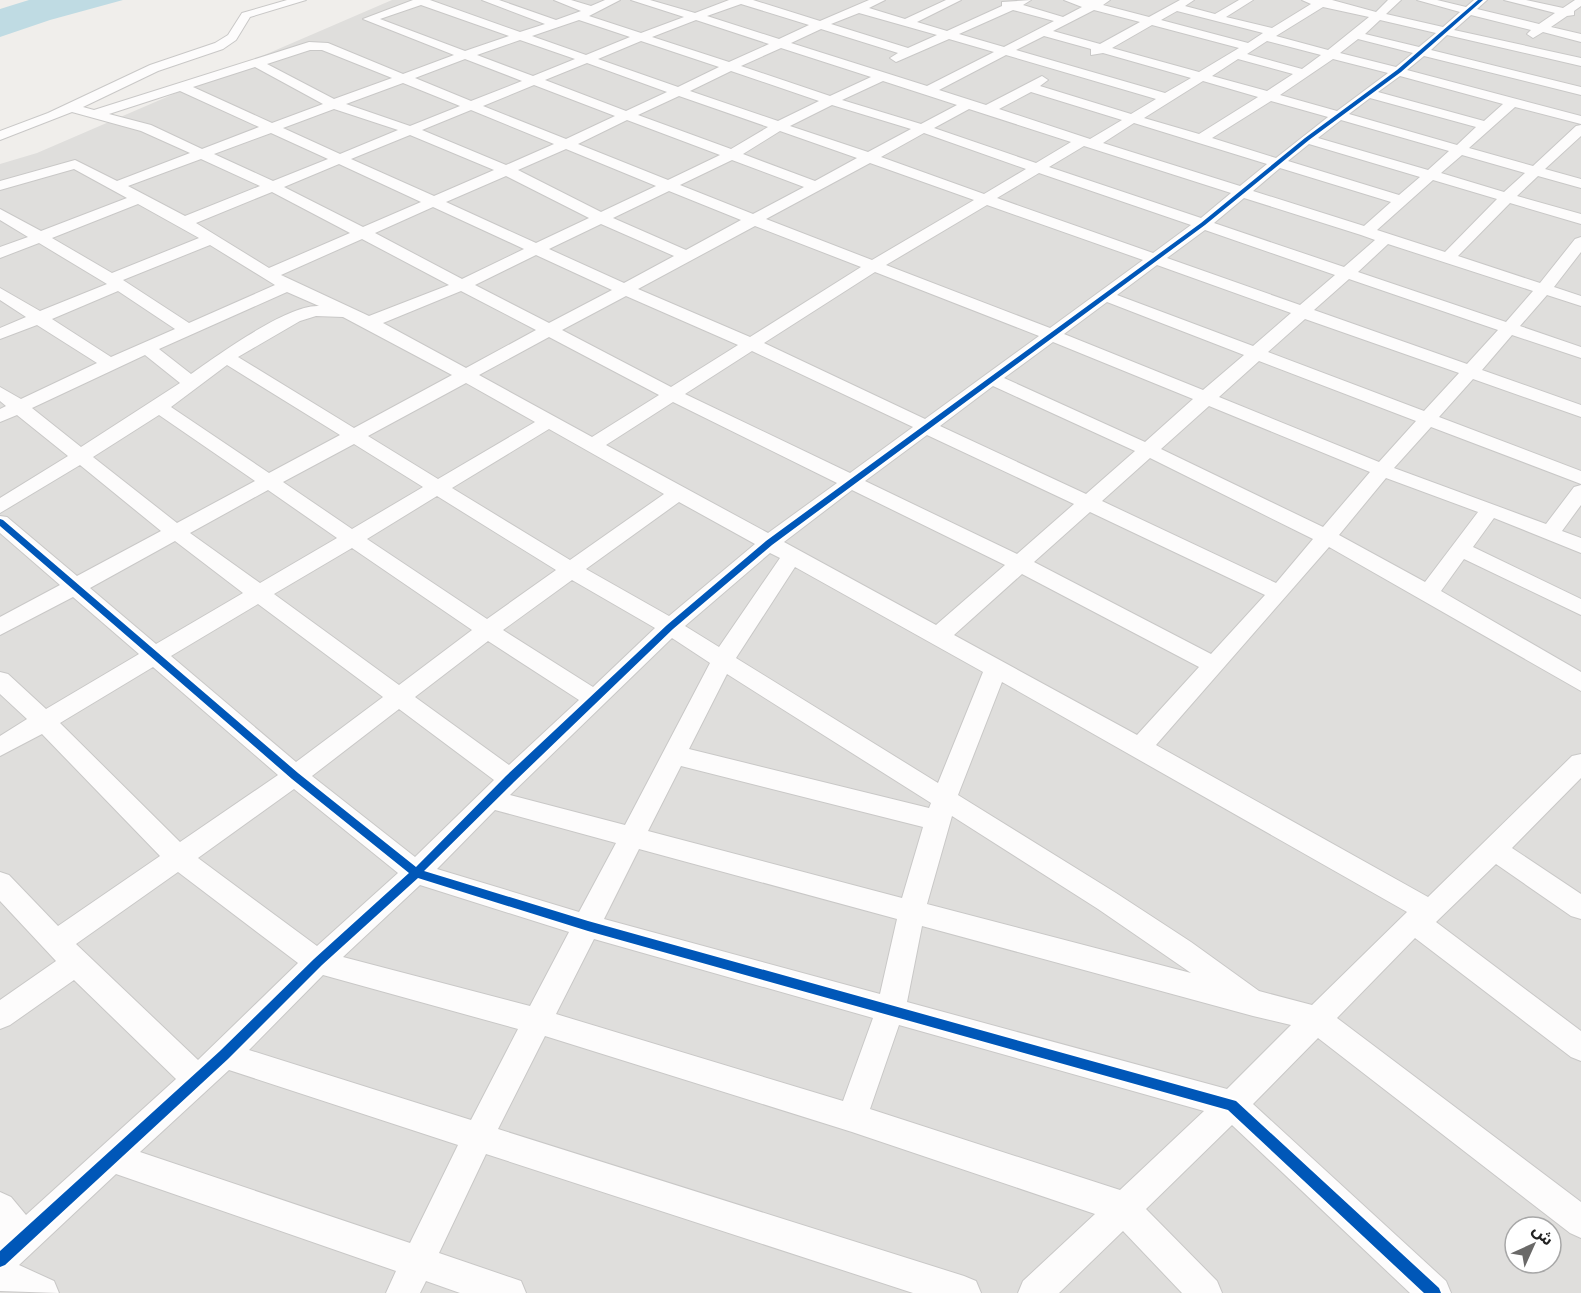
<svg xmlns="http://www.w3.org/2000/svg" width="1581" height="1293" font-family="Lato,'Noto Sans Arabic',sans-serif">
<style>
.residential{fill:#dfdedc;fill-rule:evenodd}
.water{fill:#bfdbe3}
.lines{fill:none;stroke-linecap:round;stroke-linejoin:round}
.minor-casing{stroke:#c9c8c7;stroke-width:2}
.minor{fill:#fdfcfc;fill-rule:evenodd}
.cycleway-casing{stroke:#fff;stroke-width:4}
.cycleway{fill:#0057b8;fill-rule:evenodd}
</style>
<rect width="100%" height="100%" fill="#f0eeeb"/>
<path class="residential" d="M392,0h1189v1293h-1581v-1129l37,-11zM1515,1227h36v36h-36z"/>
<path class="water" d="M29,0h94l-73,20 -50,17v-28z"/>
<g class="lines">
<defs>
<path id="minor" d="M287,0h19l-56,17 -14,23 -13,9 -65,22 -75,36 11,3 215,-68 19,1 75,31 51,-19 -91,-36 50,-19h17l90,32 25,-8 -63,-24h17l57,20 25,-9 -27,-11h17l20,6 14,-6h15l-31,16 52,17 43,-16 -53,-17h19l45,13 34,-13h24l67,21 49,-21h16l-16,8 36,11 41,-19h15l-44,22 30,9 55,-25v-4l29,-2 -8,5 40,12 19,-10 -18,-7h46l-7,5 46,12 31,-17h14l-9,6 30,8 24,-14h14l-27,17 46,11 39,-24 -9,-4h30l44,12 12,-12h13l-15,14 57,13 17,-15 -43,-12h20l29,7 8,-7h13l-10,9 62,15 16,-11 -51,-13h22l37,8 12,-8h6v6l-7,5v4l-7,1 -16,11 30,7v8l-38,-10 -10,6 -6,-4 4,-4 -60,-15 -17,15 127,28v8l-134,-31 -16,15 150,37v8l-157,-39 -17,14 174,46v8l-66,-17 -46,41 64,18 43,-40 5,-1v11l-36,33 36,10v9l-43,-12 -21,20 64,18v10l-71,-21 -52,53 82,27 35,-44 6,-2v15l-27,35 27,9v10l-34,-11 -27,31 61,21v11l-69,-23 -30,35 99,35v12l-108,-38 -34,38 142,54v13l-150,-57 -37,41 152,56 28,-37 7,-2v20l-19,26 19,7v15l-87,-35 -21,29 108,52v16l-117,-56 -23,32 140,81v19l-252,-144 -173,198 272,152 144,-141 9,-2v24l-69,70 69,46v25l-10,-3 -75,-52 -60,58 145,109v30l-10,-4 -156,-119 -78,80 244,184v36l-11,-5 -252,-195 -65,66 193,177 5,12h-41l-178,-168 -86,84 71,72 5,12h-40l-59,-62 -64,62h-41l5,-12 72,-67 -243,-82 -307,-96 -47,93 466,147 12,5 5,12h-68l-427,-139 -47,99 82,28 5,12h-66l-34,-12 -6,12h-34l10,-22 -280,-97 -97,91 35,16 5,12 -59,-2v-99l11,5 15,18 150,-136 -102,-99 -64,45 -10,4v-29l56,-39 -56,-60v-29l9,3 49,51 102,-70 -118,-122 -42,22v-20l27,-17 -27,-25v-22l8,2 38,35 93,-55 -66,-57 -73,38v-18l60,-32 -60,-52v-17l7,1 70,59 84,-45 -81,-66 -80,48v-15l68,-42 -51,-41 -17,7v-13l6,-3 -6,-5v-14l21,12 76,-36 -60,-38 -37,14v-11l26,-11 -26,-17v-12l40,23 67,-27 -68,-41 -39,15v-11l28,-10 -28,-17v-11l41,22 86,-33 -53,-29 -74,21v-9l75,-21 42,21 73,-28 -49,-22 -69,-19 -72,28v-9l48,-18 102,-48 65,-22 13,-8 14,-22zM741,4l68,21 -30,14 -72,-23zM421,5l88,31 -44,15 -85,-32zM1323,7l46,10 -41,33 -52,-14zM1013,10l41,11 -50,26 -45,-13zM1094,10l46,12 -40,22 -47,-13zM1177,11l86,22 -15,10 -87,-23zM859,13l78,22 -29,13 -77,-24zM579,20l51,17 -44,18 -54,-19zM696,20l73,24 -40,18 -77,-25zM1380,20l56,13 -17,14 -54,-13zM1152,25l87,23 -40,24 -87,-24zM821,29l77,24 -8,5 6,4 53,-23 45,13 -67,34 -136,-43zM1044,36l47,13v6l12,-2 88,25 -26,15 -149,-43zM1358,39l55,14 -17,14 -56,-14zM520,40l55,19 -42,17 -56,-21zM641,41l78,26 -41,20 -80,-28zM1267,41l54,14 -19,14 -55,-15zM781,48l90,29 -41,19 -89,-30zM310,50h12l70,28 -58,21 -67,-35zM1006,55l150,44 -25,15 -91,-28 8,-6 -6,-4 -56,29 -47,-15zM465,59l57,22 -51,20 -56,-23zM1238,59l55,15 -26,17 -55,-15zM1333,59l55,14 -51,38 -57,-16zM587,63l80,29 -41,19 -81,-31zM255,67l68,37 -51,19 -79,-36zM731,71l88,30 -41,20 -88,-30zM1400,76l103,28 -19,17 -106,-29zM883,81l74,24 -36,19 -79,-24zM1203,81l55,16 -59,37 -55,-16zM403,83l57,23 -50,20 -64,-22zM534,85l81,31 -49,23 -83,-33zM180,91l79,36 -57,22 -51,-24 -42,-11zM1031,92l91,28 -32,19 -91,-30zM679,96l89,31 -37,22 -93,-34zM1370,98l106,29 -19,18 -108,-31zM1271,101l57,16 -52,41 -64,-20zM832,105l79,24 -43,23 -78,-26zM334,109l64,21 -58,24 -57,-26zM969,109l102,33 -35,21 -102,-35zM471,110l83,34 -48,21 -84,-35zM627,120l93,35 -52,25 -90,-36zM1341,120l108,31 -21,19 -110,-32zM1134,123l133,41 -27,22 -137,-43zM780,131l77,27 -42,23 -72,-27zM271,133l57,26 -55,22 -59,-27zM924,133l102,36 -42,25 -103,-37zM410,135l84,35 -60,26 -83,-37zM1309,144l111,33 -21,18 -111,-34zM1084,146l147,47 -30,25 -152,-51zM566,149l90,37 -55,26 -83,-42zM1462,155l63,18 -21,19 -63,-19zM201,159l59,27 -75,30 -57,-30zM732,160l72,27 -51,27 -73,-29zM870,163l104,37 -102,60 -106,-41zM339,164l82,38 -58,25 -79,-40zM1280,168l111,34 -27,24 -111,-35zM1039,173l152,52 -38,28 -156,-55zM506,176l83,42 -53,25 -90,-41zM1433,180l64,19 -52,53 -68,-22zM669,191l72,29 -55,30 -73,-32zM272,192l78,41 -81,35 -73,-45zM1244,198l117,37 14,5 -31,27 -130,-44zM138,204l61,34 -87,35 -60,-35zM987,205l156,55 -93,68 -164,-63zM433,207l91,42 -62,30 -87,-46zM601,224l73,32 -50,27 -75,-34zM755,226l106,41 -111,70 -112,-48zM1205,230l130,45 -35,30 -133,-47zM362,239l87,46 -80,31 -88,-41zM1388,244l145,47 -27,31 -148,-50zM210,245l65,40 -86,38 -66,-43zM536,255l76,35 -63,33 -74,-38zM1157,265l134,48 -38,33 -136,-51zM875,272l164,64 -114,83 -161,-76zM1349,279l149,51 -31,34 -153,-54zM118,291l57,38 -64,28 -59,-38zM461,291l75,39 -70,38 -83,-45zM287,292l32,14c-31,-2 -101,49 -128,68l-32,-25zM626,296l112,49 -67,42 -109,-57zM1107,302l137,53 -41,35 -139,-56zM316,316l27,1 109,58 -98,53 -116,-71 62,-36zM1305,319l154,54 -35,38 -156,-59zM549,337l110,58 -67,42 -113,-62zM1053,342l140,57 -48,43 -141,-64zM752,351l161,76 -63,46 -165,-79zM145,355l35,28 -99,64 -49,-39zM1259,361l157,60 -37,41 -160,-65zM227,365l113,70 -71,38 -98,-66zM466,383l69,39 -97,57 -70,-43zM993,386l142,65 -49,43 -146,-68zM673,402l164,81 -69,50 -162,-88zM1209,406l161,66 -47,55 -162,-78zM159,415l96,66 -78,42 -84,-66zM549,429l115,65 -94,66 -118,-72zM927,435l147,69 -57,50 -152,-73zM354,444l69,43 -71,42 -69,-47zM1150,458l163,81 -37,44 -174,-82zM1386,478l92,34 -53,70 -86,-47zM268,490l69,48 -77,45 -70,-50zM852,490l153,75 -69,60 -152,-83zM437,496l119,74 -69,49 -120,-80zM679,502l76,42 -86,72 -83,-47zM1090,512l175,83 -54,59 -177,-92zM175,541l68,52 -87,51 -66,-56zM352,548l120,82 -73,55 -125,-91zM770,553l10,5 -61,89 -34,-21zM795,567l188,105 -45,111 -202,-125zM1022,574l177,93 -62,68 -183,-100zM572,580l83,48 -62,59 -90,-57zM258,604l125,93 -87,65 -125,-106zM672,638l38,25 -85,162 -115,-30zM488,641l91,59 -70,65 -94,-68zM153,667l125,108 -98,67 -120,-119zM727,674l204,129 -2,5 -240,-59zM1002,682l405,230 -95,93 -53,-14 -68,-49 -75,-49 -158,-98zM399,709l95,71 -79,77 -103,-81zM681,766l242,61 -21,71 -254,-67zM294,789l104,84 -81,73 -119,-88zM495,810l121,33 -37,69 -142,-43zM952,816l146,93 93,64 -264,-69zM639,849l258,70 -17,75 -276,-75zM178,872l120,91 -100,97 -122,-116zM420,885l149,47 -39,74 -187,-49zM922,926l331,90 38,9 -64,64 -320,-87zM594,939l279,79 -30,83 -287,-87zM323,975l195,54 -47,91 -222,-70zM899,1025l305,86 -84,79 -250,-81zM229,1070l229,75 -48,98 -270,-91z"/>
</defs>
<use href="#minor" class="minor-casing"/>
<use href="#minor" class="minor"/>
<defs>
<path id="cycleway" d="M1478,0h5l-82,72 -92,68 -104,85 -433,320 -99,84 -159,153 -90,89 164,50 648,180 203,187 2,5h-17l-196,-183 -640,-179 -170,-53 -96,87 -94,94 -223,206 -5,2v-16l220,-200 94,-92 95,-86 -117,-94 -292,-253v-7l3,1 295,253 118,94 90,-91 161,-151 99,-84 435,-318 104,-85 92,-68z"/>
</defs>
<use href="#cycleway" class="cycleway-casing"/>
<use href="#cycleway" class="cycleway"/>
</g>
<g transform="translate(1533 1245) rotate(45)"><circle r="28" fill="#ffffff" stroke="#a7a7a7" stroke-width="1.5"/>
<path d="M0-4.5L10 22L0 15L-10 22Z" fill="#6a6968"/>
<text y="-9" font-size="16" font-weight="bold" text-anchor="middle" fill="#222222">ش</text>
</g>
</svg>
